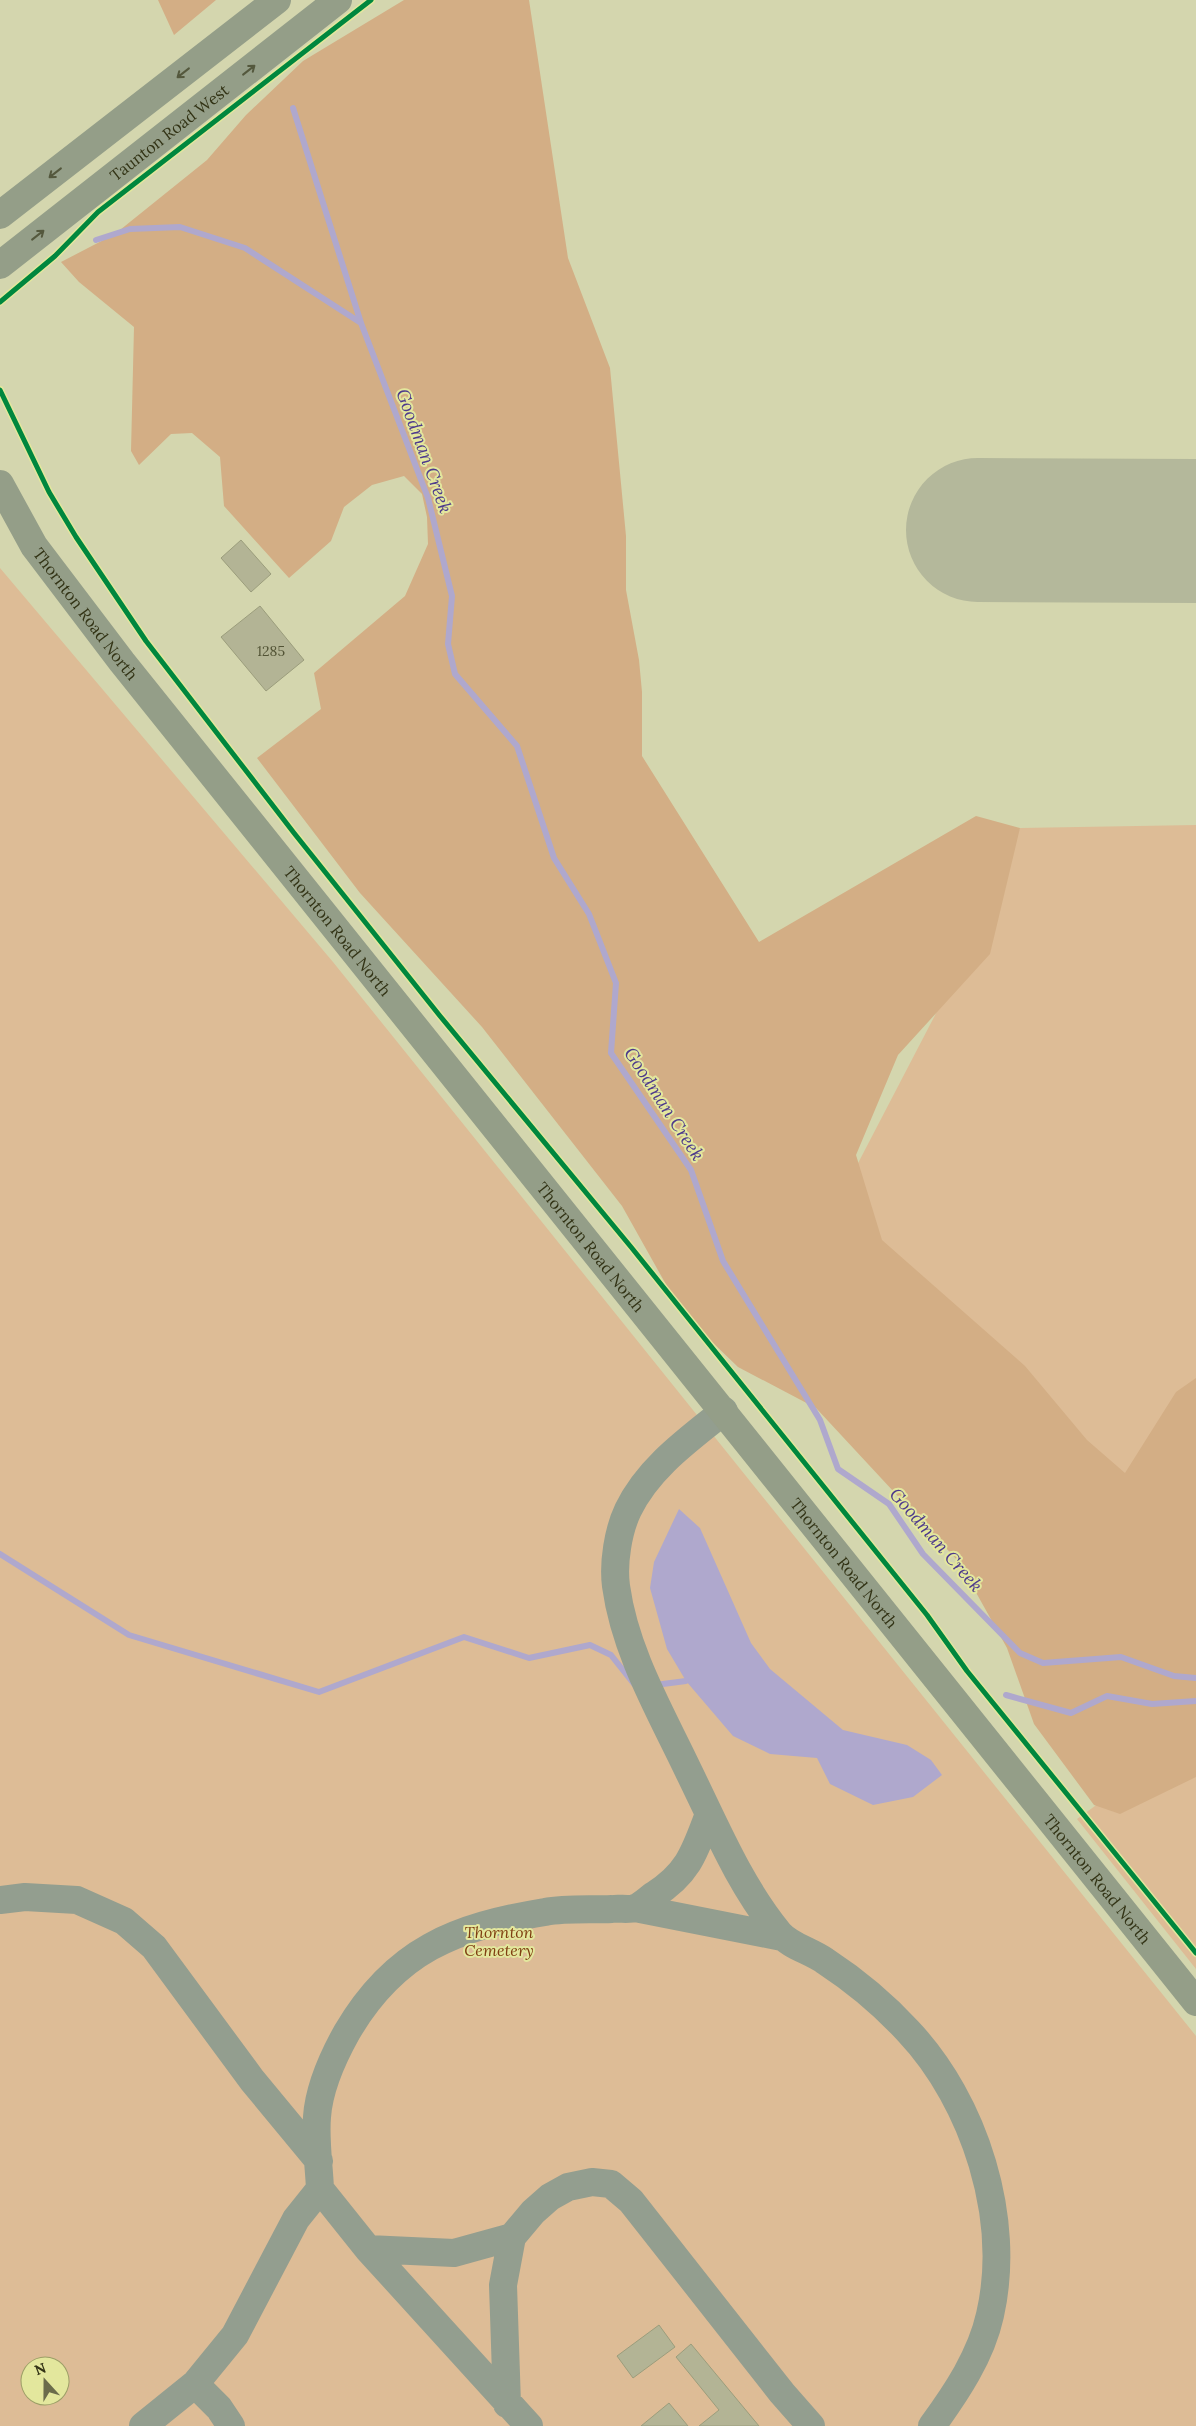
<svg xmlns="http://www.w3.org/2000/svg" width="1196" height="2426" font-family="Lora,serif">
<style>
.green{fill:#ddbc96;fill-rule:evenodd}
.forest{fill:#d3ae85}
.water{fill:#afa8cd}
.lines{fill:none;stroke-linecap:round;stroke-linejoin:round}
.stream{stroke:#afa8cd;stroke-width:6}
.runway{stroke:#b4b89b;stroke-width:144}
.building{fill:#b3b495;stroke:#9b9d7c}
.minor{stroke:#939e8f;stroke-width:28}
.major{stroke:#949e88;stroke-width:28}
.cycleway-casing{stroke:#e3e79d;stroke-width:8}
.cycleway{stroke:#00873e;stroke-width:5}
.oneway{stroke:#54583d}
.labels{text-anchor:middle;stroke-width:4;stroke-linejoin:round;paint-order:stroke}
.number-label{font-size:14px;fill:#525335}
.street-label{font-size:16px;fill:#323315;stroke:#e3e79d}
.park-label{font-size:16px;font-style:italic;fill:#7f3e11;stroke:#e3e79d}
.water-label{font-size:18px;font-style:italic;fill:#4d3a8c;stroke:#e3e79d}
</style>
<rect width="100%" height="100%" fill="#d4d6ae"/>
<path class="green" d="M0,568l333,394 863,1074v390h-1196zM30,2366h30v30h-30z
M1196,825v783l-354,-414 129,-248 49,-118z
M1196,1733v236l-119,-150z"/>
<path class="forest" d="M158,0h58l-42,35z
M404,0h125l39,258 42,110 16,168v54l13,70 3,32v64l117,186 217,-126 44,12 -30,126 -92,101 -42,100 26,85 143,126 62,74 38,33 51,-81 20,-14v399l-76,37 -26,-9 -60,-81 -27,-76 -48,-86 -143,-154 -78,-41 -56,-54 -60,-107 -140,-179 -122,-134 -103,-135 64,-49 -7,-36 91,-77 23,-52 -1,-27 -5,-23 -18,-18 -32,9 -28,22 -13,34 -42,37 -65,-72 -4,-49 -28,-24 -21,1 -32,31 -8,-14 3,-124 -55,-45 -18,-20 54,-28 92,-74 39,-45 57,-54z"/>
<path class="water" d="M679,1509l21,19 51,115 19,26 73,61 64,15 24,15 11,15 -29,22 -40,8 -43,-21 -13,-26 -47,-4 -37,-18 -47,-55 -19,-32 -17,-61 4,-26z"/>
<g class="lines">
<path class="stream" d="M293,108l68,215 67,175 24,98 -4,48 7,30 62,72 37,112 35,56 27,69 -5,70 80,117 32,91 97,159 18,49 51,35 34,50 97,99 23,10 78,-6 53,19 22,2
M96,240l34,-11 50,-2 65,21 116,75
M0,1554l129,81 190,57 145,-55 65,21 61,-13 21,10 23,29
M655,1685l31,-4
M1006,1695l65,18 36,-17 45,8 44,-3"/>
<path class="runway" d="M978,530l218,1"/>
</g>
<path class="building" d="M241,540l30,34 -20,18 -30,-34z
M260,606l44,54 -38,31 -45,-54z
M659,2325l16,22 -42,31 -16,-22z
M691,2344l68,82h-60l20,-16 -43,-53z
M669,2403l19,23h-47z"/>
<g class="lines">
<path class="minor" d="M724,1411c-35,28 -76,57 -96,99 -10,21 -15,53 -12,76 9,66 44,125 72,184 28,57 51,114 91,163 11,13 32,18 46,28 29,19 59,44 83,70 67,71 104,188 82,284 -9,41 -34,78 -58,111
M0,1900l25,-3 52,3 47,21 30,26 98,133 67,81
M635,1908l147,29
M320,2189l48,60 161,177
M368,2249l86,4 58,-16 21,-25 17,-15 18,-10 24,-5 19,2 20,17 151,192 29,33
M195,2384l24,24 12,18
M507,2404l-4,-119 9,-48
M143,2426l52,-42 40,-49 61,-116 24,-30c-1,-24 -5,-49 -3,-72 2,-29 16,-60 30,-85 48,-82 108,-105 198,-120 21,-4 45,-2 67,-3 7,-1 17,1 23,-1 6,-2 13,-9 19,-13 35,-22 41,-44 55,-81"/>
<g class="major">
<path d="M0,215l277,-215"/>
<path id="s1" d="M0,265l338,-265"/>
<path id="s2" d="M0,484l34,62 88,116 1074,1340"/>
</g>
<defs>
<path id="cycleway" d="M0,302l55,-46 43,-44 273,-212
M0,390l49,102 27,45 70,104 148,192 146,183 191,231 296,368 40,56 229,282"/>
</defs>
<use href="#cycleway" class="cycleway-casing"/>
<use href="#cycleway" class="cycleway"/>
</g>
<defs><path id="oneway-shaft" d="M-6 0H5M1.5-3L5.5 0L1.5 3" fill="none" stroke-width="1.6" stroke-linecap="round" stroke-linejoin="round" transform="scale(1.25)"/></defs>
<g class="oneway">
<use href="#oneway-shaft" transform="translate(249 70) rotate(-38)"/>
<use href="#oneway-shaft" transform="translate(183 73) rotate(142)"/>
<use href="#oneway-shaft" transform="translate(55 173) rotate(142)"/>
<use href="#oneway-shaft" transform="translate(38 235) rotate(-38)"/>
</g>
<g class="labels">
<g class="number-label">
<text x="271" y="656">1285</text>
</g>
<g class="street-label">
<text dy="6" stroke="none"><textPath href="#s1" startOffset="215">Taunton Road West</textPath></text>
<text dy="6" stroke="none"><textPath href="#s2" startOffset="156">Thornton Road North</textPath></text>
<text dy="6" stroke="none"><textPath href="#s2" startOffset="561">Thornton Road North</textPath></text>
<text dy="6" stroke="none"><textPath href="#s2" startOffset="966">Thornton Road North</textPath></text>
<text dy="6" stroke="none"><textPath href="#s2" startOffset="1371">Thornton Road North</textPath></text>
<text dy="6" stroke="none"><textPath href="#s2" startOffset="1776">Thornton Road North</textPath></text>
</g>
<g class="park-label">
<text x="499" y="1938">Thornton<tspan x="499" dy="18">Cemetery</tspan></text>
</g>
<g class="water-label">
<text transform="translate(424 451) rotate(70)" y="6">Goodman Creek</text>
<text transform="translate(664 1104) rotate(57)" y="6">Goodman Creek</text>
<text transform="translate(936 1540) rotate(49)" y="6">Goodman Creek</text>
</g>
</g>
<g transform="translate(45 2381) rotate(339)"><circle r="24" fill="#e3e79d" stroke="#9c9f67"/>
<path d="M0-4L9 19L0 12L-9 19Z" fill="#6b6c4b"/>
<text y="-8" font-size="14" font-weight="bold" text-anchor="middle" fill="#323315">N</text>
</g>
</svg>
